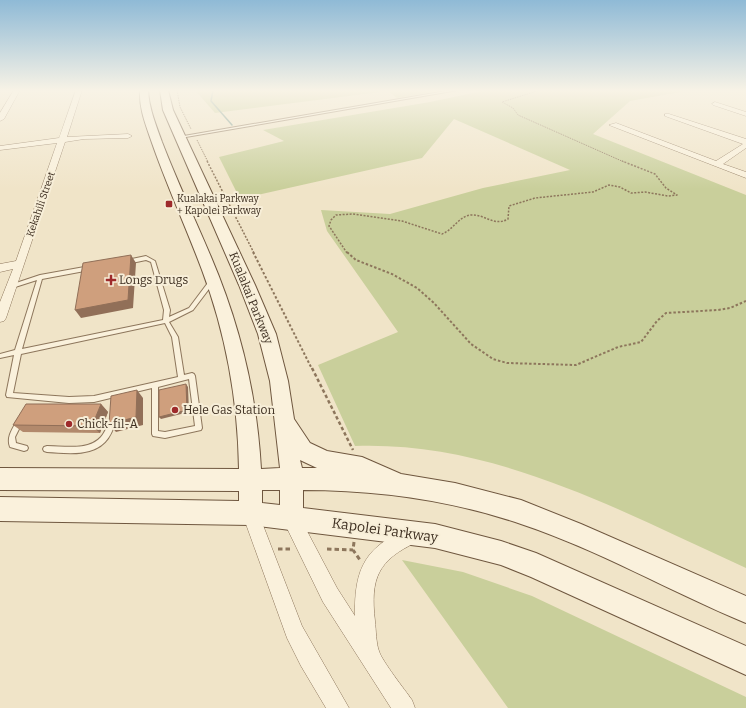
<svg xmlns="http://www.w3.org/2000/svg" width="746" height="708" font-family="Bitter,serif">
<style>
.green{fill:#c9cf9b}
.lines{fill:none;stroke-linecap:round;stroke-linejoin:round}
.stream{stroke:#6f938a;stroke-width:1.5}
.lane-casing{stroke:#8d765c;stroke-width:2}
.street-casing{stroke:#8d765c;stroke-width:1}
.secondary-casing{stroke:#6f573f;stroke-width:2}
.path-far4{stroke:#8d765c;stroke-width:1;stroke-dasharray:1.5 1;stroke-linecap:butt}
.path-far3{stroke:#8d765c;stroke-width:1.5;stroke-dasharray:2 1.5;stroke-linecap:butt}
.path-far2{stroke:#8d765c;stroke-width:2;stroke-dasharray:2.5 2;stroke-linecap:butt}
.path-far1{stroke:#8d765c;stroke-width:2.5;stroke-dasharray:3.5 2.5;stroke-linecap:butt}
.path{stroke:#8d765c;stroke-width:3;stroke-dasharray:4.5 3;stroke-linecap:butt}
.lane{fill:#faf1dc;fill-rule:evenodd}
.street{fill:#faf1dc;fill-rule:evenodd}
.secondary{fill:#faf1dc;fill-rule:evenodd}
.wall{fill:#b2896c}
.shaded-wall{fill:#916f58}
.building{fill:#cf9f7d;stroke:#916f58}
.poi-dot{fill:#9e2a2b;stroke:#f7eed8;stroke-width:1.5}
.labels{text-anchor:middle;stroke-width:4;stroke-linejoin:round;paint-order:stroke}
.far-poi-label{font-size:10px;fill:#3d2e20;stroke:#f7eed8;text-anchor:start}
.far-street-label{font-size:10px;fill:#3d2e20;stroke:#f7eed8}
.poi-label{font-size:12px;fill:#3d2e20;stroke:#f7eed8;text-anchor:start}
.street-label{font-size:12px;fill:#3d2e20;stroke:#f7eed8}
.near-street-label{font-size:14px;fill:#3d2e20;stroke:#f7eed8}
</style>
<rect width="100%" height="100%" fill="#f0e4c8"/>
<path class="green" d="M195,90h248l-46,8 -9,-7 -173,22z
M487,90h204l-61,11 -37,33 153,61v373c-124,-56 -250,-127 -391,-122l-37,-81 80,-33 -71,-101 -6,-21 69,4 93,-26 87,-18 -116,-51 -32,39 -182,41 -21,-42 65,-16 -21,-11 167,-28z
M402,560l61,12 69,24 214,101v11h-238z"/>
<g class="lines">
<path class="stream" d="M213,90l-2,11 21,24"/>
<defs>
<path id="lane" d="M452,90h6l-278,48 -2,-1z
M146,256l9,5 15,49 -1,7 20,-9 21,-28h4l1,1 -22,29 -24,12 9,15 6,38 8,-2 2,1 1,2 7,52 -1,2 -36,8 -12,-2 -1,-2v-46l-58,14 -25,1 -62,-6 -1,-2 8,-40 -14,3v-4l15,-4 22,-70 -25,8 -2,-1 -1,-1 1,-1 30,-10 50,-9 3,2 -3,2 -48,9 -20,70 141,-29 1,-10 -13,-48 -5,-2 -19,4 -2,-2 2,-2zM165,323l7,14 6,40 -84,19 -25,1 -56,-4 8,-39zM189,379l6,47 -30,6 -7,-1v-44z
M113,416l2,1 1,2c-2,8 -5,17 -11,23 -14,15 -40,11 -58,10l-3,-1 -1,-2 1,-2 3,-1c17,0 42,5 54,-9 5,-6 7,-13 10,-20z
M20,418l2,1 1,2 -8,16 1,6 11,3 1,2 -1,2 -3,1 -14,-4c-4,-10 3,-19 8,-28z"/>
<path id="street" d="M14,90h6l-16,29 -4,2v-8z
M76,90h6l-15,47 61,-3 4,2 -4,2 -44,1 -19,3 -59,176 -2,3 -4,1v-20l13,-33 -13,3v-8l16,-3 41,-118 -57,7v-4l59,-8z
M715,102l31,10v4l-33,-11 -1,-1z
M665,114h4l77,25v9l-23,16 23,8v6l-137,-53 7,-2 100,38 27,-17 -78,-28z
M250,505l6,2 46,119 47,82h-23l-25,-42 -14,-28 -45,-125 2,-6z
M291,509l6,3 40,76 18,28c-1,-49 11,-70 56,-89l6,3 3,6 -3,6c-39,18 -47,36 -42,79 1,9 1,22 4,30 3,10 26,39 33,49l3,8h-24l-68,-106 -41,-84 3,-6z"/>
<path id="secondary" d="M140,90h8c1,19 8,35 14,52 15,39 33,77 49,115 29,68 46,138 50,212l19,-1 -10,-87 -12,-47 -19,-49 -76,-175 -3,-20h8l5,20 82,175 21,49 12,47 6,38 16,24 17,8 35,6 39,17 54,9 66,17 60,24 165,72v27c-75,-31 -147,-73 -225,-99 -70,-24 -144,-34 -218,-34v18l132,16 66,17 35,12 210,93v29l-215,-98 -30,-12 -66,-17 -185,-23 -250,-4v-24l239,4v-10l-239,-1v-22l239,1c-1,-68 -13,-135 -37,-199 -16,-43 -35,-84 -50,-127 -6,-18 -13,-34 -12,-53zM300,460l17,8h1h-16zM262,490h18v15l-18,-2z"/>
</defs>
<use href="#lane" class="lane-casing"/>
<use href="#street" class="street-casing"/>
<use href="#secondary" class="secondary-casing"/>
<path class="path-far4" d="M177,90l3,17 11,22
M540,90l-38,12 11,6 5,7 106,47
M197,140l11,22"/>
<path class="path-far3" d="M207,161l47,92
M347,253l-18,-27 2,-6 5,-5 17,-1 49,7 40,13c11,-4 17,-18 29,-19 14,-1 23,12 37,4l1,-13 26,-8 58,-6 16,-7 11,2 11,6 14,-1 23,4 9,-1 -11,-7 -11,-14 -33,-13"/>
<path class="path-far2" d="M253,252l59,117
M347,252l9,8 36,14 25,14 17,15 37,41 22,15 14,4 69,2 42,-18 23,-5 16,-21 9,-8 52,-3 12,-2 16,-7"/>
<path class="path-far1" d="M312,368l41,82"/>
<path class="path" d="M354,542l-1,8 7,10
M278,549h14
M327,549l26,1"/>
<use href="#lane" class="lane"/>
<use href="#street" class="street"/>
<use href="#secondary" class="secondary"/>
</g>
<path class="wall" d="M101,404l7,8 -8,21 -77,-1 -10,-7z"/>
<path class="shaded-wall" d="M131,255l5,8 -3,45 -52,10 -6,-8z
M186,384l2,3 1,25 -28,7 -2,-2z
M137,390l6,8v27l-27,7 -7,-8z
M101,404l7,8 -8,21 -8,-7z"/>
<path class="building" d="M131,255l-3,45 -53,10 8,-47z
M186,384l1,26 -28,7v-27z
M137,390l-1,27 -27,7 2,-28z
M26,404h75l-9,22 -79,-1z"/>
<linearGradient id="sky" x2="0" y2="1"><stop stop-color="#8fbad6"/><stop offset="0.48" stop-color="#f8f3e6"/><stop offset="1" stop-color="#f8f3e6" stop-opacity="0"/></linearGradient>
<rect width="746" height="189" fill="url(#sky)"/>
<g class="poi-dot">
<rect x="165" y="200" width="8" height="8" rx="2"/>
<path d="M109 274h4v4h4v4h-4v4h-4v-4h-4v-4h4z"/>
<circle cx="175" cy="410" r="4"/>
<circle cx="69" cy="424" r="4"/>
</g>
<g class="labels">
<g class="far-poi-label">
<text x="177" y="202">Kualakai Parkway<tspan x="177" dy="12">+ Kapolei Parkway</tspan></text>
</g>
<g class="far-street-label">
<text transform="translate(40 204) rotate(-71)" y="4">Kekahili Street</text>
</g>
<g class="poi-label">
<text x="119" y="284">Longs Drugs</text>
<text x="183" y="414">Hele Gas Station</text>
<text x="77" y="428">Chick-fil-A</text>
</g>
<g class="street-label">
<text transform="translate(251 298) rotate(68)" y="4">Kualakai Parkway</text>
</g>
<g class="near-street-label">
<text transform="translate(385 530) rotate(8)" y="5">Kapolei Parkway</text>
</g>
</g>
</svg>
